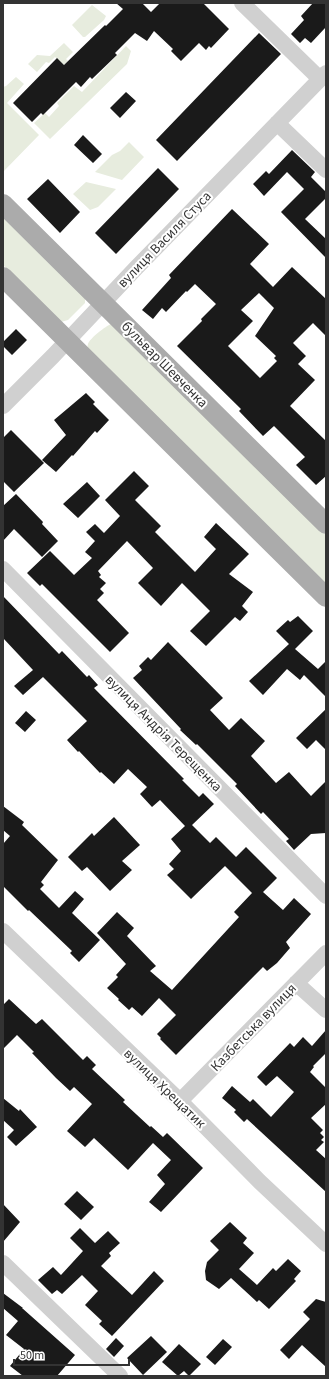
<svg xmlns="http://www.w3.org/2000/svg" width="329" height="1379" font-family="'Source Sans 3',sans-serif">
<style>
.green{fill:#e7ecde}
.building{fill:#1a1a1a;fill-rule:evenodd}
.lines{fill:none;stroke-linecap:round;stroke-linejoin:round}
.minor{stroke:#d0d0d0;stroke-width:16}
.major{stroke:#ababab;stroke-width:20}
.labels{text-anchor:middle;stroke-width:4;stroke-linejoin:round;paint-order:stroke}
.street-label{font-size:14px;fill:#333;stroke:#fff}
</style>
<rect width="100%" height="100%" fill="#fff"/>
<path class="green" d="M92,5l14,11 -2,4 -19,17h-2l-11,-12z
M64,43l9,9 -7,7 2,2 -4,4 -9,-8 -6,6 -3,-1 -9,10 -9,-8 9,-9 13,1z
M126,46l5,5 -4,13 -77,75 -16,-16 11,-10 4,4 10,-11 -2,-3 17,-17 8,6z
M16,77l8,7 -17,19 32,32 -36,37v-85l3,-1z
M129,142l15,15 -22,23 -27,-8 17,-17 8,-4z
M86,182l30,7 -18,18 -8,3 -17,-16z
M3,215l82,82v6l-17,17 -7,2 -5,-4 -53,-53z
M111,324l4,2 211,209v50l-237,-235c-1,-2 -2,-4 -1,-6 2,-6 18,-18 23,-20z"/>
<path class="building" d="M116,3h26l9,9 9,-9h43l26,26 -18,19 -2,-2 -3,4 -7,-7 -18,18 -10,-10 2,-2 -19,-18 -7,10 -12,-8 -20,20 2,2 -25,24 -2,-2 -9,10 -5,-5 -33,33 -2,-2 -9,9 -19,-19 44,-45 7,7 41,-40 1,1 17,-17z
M313,3h13v24l-15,16 -6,-5 -5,5 -9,-9 13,-14 -3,-4z
M259,33l22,21 -104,107 -21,-21z
M126,92l10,9 -16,17 -10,-10z
M83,135l19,19 -9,9 -19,-18z
M292,150l23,22 -4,5 15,15v6l-21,21 21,20v19l-45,-46 23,-23 -17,-17 -23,24 -11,-12 13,-13 3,3z
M158,168l21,21 -63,65 -21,-21z
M48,179l32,33 -20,21 -33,-34z
M232,209l37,35 -19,20 23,23 19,-20 34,32v37l-13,-13 -20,20 13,13 -8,8 17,16 -25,26 36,35v35l-10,9 -20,-20 9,-8 -31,-31 -11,10 -24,-25 2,-2 -64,-63 25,-25 -1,-2 15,-15 -21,-20 -8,8 -1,-1 -20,21 -4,-4 -9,11 -11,-9 29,-32 -2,-3zM259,293l15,15 -19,28 21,20 -2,2 3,3 -17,17 -32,-32 25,-25 -12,-11z
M16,329l11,11 -15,15 -9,-9v-4z
M86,393l9,9 -2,2 16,16 -12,13 -2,-2 -22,25 -1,-1 -16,17 -14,-12 24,-25 -12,-15z
M11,430l33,33 -30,29 -11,-11v-43z
M134,471l15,15 -14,14 26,26 -6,6 40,40 21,-23 -12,-12 12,-14 33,31 -20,20 24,18 -11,14 6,6 -8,9 -5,-4 -29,29 -16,-15 20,-20 -28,-28 -21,23 -23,-23 15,-15 -26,-27 -29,30 3,4 -2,2 7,6 -6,6 4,4 -7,7 32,33 -19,19 -68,-68 -2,2 -13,-13 23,-22 24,24 18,-17 -7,-6 10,-11 -9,-9 9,-8 9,9 16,-17 -15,-16z
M87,482l13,14 -22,22 -15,-14z
M16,494l27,28 -1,2 16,17 -16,16 -28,-28 -11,12v-35z
M3,596l56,58 3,-3 25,26 2,-2 9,10 -4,3 90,91 -2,1 17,17 4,-4 11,11 -22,21 18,18 6,-6 20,20 10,-10 31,31 -14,14 20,18 11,-12 17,16 -25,28 4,6 -13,15 -10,8 -4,-4 -87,88 -16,-16 1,-1 -4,-4 19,-19 -17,-17 -17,18 -10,-9 -3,3 -11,-10 1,-1 -12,-11 11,-11 -2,-2 10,-11 -29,-31 20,-21 17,16 -7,8 29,30 -6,5 22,19 67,-73 -5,-5 18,-19 -27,-27 -34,33 -24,-24 7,-6 -5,-5 12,-13 -10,-12 14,-13 -25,-26 -8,7 -12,-13 7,-7 -19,-18 -14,15 -13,-12 -1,1 -21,-22 -1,1 -11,-12 20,-19 -44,-44 -20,18 -9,-9 19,-16 -30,-32z
M298,616l15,15 -18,18 23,20 8,-8v36l-22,-22 -4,5 -13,-11 -24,26 -14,-14 40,-37 -13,-13 12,-11 2,2z
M168,642l55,56 -13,12 19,20 12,-12 24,23 -14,15 25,27 13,-11 22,24 15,-15v52l-15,1 -17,16 -8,-9 3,-2 -26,-27 -2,2 -26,-28 2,-2 -40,-40 -1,1 -16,-15 1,-1 -48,-51 9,-8 -3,-4 9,-9 3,3z
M326,709v41l-10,-10 -9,9 -11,-11z
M26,711l10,9 -11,12 -10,-9z
M3,806l21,16 -2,3 36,35 -17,22 3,3 -4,4 19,19 16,-17 9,8 -12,14 28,27 -21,22 -9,-9 2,-2 -43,-41 -1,1 -25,-25v-42l7,-8 -7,-6z
M114,817l26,28 -18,16 10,9 -22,21 -23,-24 -5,4 -14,-14 24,-24 2,3z
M9,999l27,25 6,-5 41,41 4,-4 9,9 -4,4 33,31 -2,2 27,25 1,-1 12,11 4,-4 36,35 -42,44 -12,-10 16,-18 -8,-9 14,-15 -18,-17 -25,27 -34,-32 -9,9 -18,-16 25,-27 -18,-17 -4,4 -14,-13 -24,-25 2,-1 -17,-17 -14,14v-44z
M326,1030v23l-13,13 1,1 -4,5 16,16v16l-15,14 12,12 -3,3 4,4 -3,3 3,2 -8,8 10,9v33l-79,-73 -3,3 -10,-10 2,-2 -14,-12 10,-12 18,16 3,-3 18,18 23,-25 -17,-16 -11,10 -9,-9 33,-34 4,4 9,-10 9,9z
M3,1098l16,13 1,-2 17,18 -21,19 -9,-9 7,-7 -11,-10z
M77,1191l17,16 -13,13 -17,-16z
M3,1204l17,18 -17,20z
M230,1222l17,16 -4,5 11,10 -15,16 18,16 16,-17 3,3 12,-12 13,12 -7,8 2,2 -27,28 -10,-9 -2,2 -26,-24 -12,11 -13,-9 -1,-9 2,-9 12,-12 -9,-9z
M80,1228l15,15 13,-12 12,12 -11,10 2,3 -10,10 31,29 22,-24 10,10 -52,55 -13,-12 3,-3 -17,-16 13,-14 -16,-16 -20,19 -5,-4 -5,4 -14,-14 15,-13 8,8 22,-24 -13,-13z
M3,1293l20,15h-1l53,47 -18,21h-34l-13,-10 14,-17 -18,-14 12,-14 -15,-13z
M316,1299l10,3v65l-24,-22 -13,14 -9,-9 30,-31 -7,-7z
M151,1336l16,16 -24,23 -16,-17z
M116,1338l8,8 -10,11 -8,-8z
M223,1339l9,8 -17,18 -9,-8z
M179,1344l22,20 -12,12 -5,-5 -6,5 -16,-14z"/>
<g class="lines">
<path class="minor" d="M242,3l78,76
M277,123l49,47
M3,406l50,-50 83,-88 190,-195
M3,569l323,327
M3,931l177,170 79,80 67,63
M296,983l30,27
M180,1101l146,-148
M3,1263l117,113"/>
<path class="major" d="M3,204l323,320
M3,277l323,320"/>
</g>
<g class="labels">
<g class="street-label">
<text transform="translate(164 239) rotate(-46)" y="5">вулиця Василя Стуса</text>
<text transform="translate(165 364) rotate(45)" y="5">бульвар Шевченка</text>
<text transform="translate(164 733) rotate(45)" y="5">вулиця Андрія Терещенка</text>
<text transform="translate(253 1027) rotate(-46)" y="5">Казбетська вулиця</text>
<text transform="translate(165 1088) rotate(44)" y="5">вулиця Хрещатик</text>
</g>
</g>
<rect width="329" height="1379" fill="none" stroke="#333333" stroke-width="8"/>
<path d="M14 1359v6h115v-6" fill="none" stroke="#333333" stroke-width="2"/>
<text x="20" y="1359" font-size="12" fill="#333333" stroke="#ffffff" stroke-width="3" paint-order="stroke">50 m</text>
</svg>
